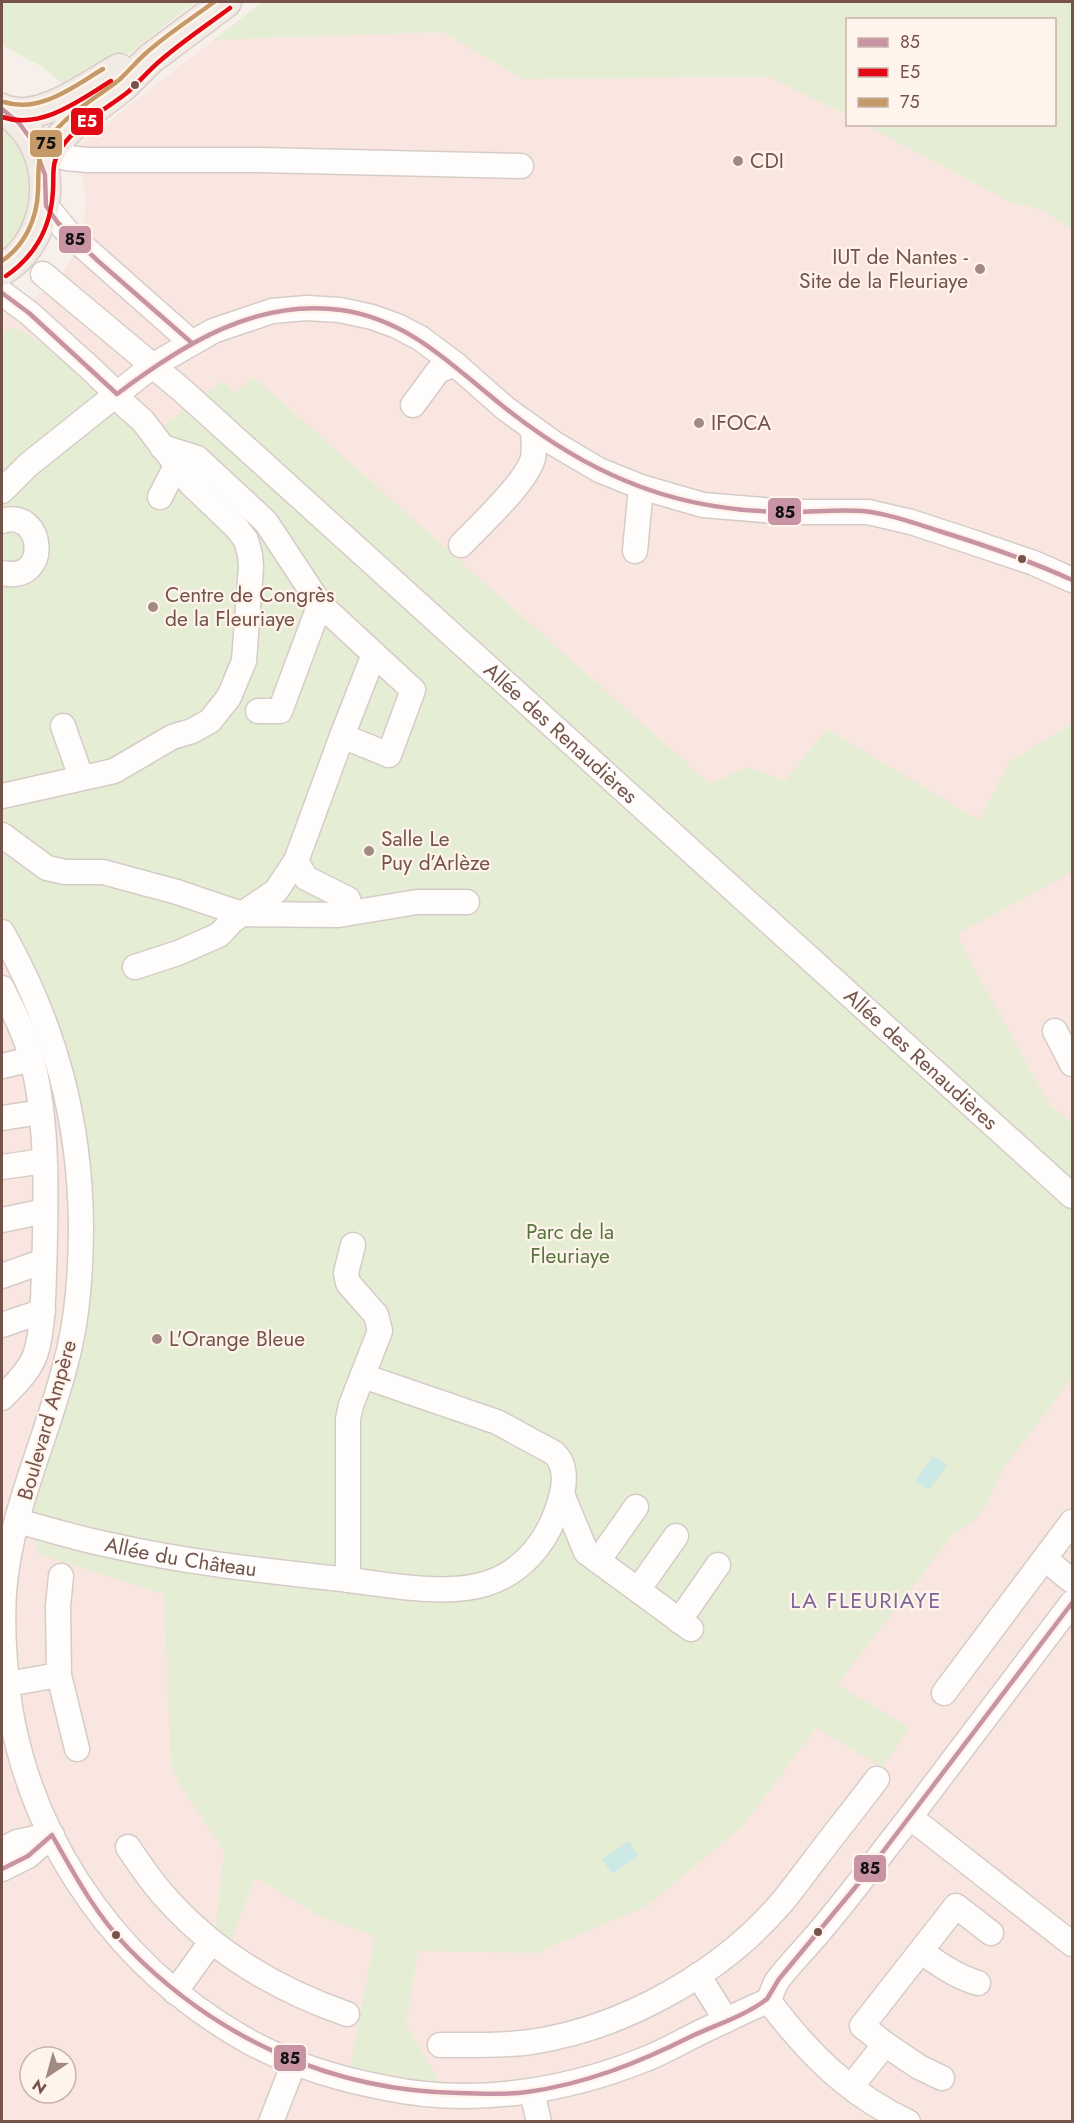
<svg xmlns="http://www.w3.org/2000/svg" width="1074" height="2123" font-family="Jost,sans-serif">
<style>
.commercial{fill:#fae6e0;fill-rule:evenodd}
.green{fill:#e6edd5}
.water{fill:#cce9e6}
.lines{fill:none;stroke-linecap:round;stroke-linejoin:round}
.minor-casing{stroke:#d6ccc7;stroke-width:27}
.major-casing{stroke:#d8cdc9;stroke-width:33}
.minor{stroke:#fefdfc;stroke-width:24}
.major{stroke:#f2ebe5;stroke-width:30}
.bus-1-casing{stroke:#fff4eb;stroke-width:9}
.bus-2-casing{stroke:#fff4eb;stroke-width:9}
.bus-3-casing{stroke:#fff4eb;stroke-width:9}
.bus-1{stroke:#c893a3;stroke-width:4.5}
.bus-2{stroke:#e30613;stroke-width:4.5}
.bus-3{stroke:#c69a68;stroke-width:4.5}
.bus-dot{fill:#75534a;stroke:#fff4eb;stroke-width:2}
.poi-dot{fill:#a28a82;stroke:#fff4eb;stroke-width:2}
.labels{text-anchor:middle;stroke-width:4.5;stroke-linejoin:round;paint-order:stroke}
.poi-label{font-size:21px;fill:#75534a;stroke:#fff4eb;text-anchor:start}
.street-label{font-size:21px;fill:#75534a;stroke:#fff4eb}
.park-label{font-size:21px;fill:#58743f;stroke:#fff4eb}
.neighbourhood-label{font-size:22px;letter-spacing:1.5px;fill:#7f6698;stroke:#fff4eb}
.line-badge{stroke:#fff4eb;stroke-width:2}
.badge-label{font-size:16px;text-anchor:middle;font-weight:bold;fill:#fff}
.pale-badge-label{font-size:16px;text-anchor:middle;font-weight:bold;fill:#111}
</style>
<rect width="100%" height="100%" fill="#f7f0ea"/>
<path class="commercial" d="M442,32l81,47 245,-2 79,38 1,9 17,1 145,77 35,9 19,14 8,3v1893l-1070,1v-1807l23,-10 25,-19 14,-15 10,-18 9,-21 3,-35 -10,-50 137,-107zM30,2057h36v36h-36z"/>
<path class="green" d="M2,2h193l-64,50 -65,35 -25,-21 -39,-21z
M263,2h809v226l-8,-3 -19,-14 -35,-9 -145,-77 189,-1v-104h-206l-1,95 -79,-38 -245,2 -81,-47 -229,8z
M2,126l15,15 14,26 2,44 -31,48z
M16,327l148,98 58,-44 13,12 19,-16 456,407 38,-17 37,14 42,-52 152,91 31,-59 62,-37v148l-116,63 93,169 23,20v254l-70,92 -17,37 -12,15 -19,11 -117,152 73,43 -28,39 -66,-39 -73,98 -96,80 -111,47 -118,-2 -12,73 34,59 -90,-15 25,-132 -52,-18 -68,-41 -25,68 -15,-12 9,-82 -44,-66 -9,-19 -7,-172 -124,-39 -13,-40 62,-269 -70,-303 -17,-31v-580z"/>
<path class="water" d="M933,1456l14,9 -18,25 -14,-9z
M629,1841l10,15 -27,18 -10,-15z"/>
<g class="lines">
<defs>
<g id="minor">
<path d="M66,158l22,2h172l261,6"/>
<path d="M45,205l24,29 123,109"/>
<path id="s1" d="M43,274l140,117 889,805"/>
<path d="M2,293l27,20 61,55 27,26 7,10 19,17 48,63 45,43 10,13 4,15 1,12 -7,94 -15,36 -19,24 -18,10 -20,6 -58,34 -112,25"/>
<path d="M413,405l25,-34 17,-7"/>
<path d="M162,447l35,11 69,64 54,82 -40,107h-22"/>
<path d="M2,491l26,-26 124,-99 61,-35 59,-20 35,-3 33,2 32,7 25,9 23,12 35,26 51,45 49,35 44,26 42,17 62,18 84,7h81l43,10 55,18 68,23 38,17"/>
<path d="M160,497l16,-31"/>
<path d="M2,521c42,-14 50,63 0,52"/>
<path d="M461,545c18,-19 66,-63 72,-87 2,-9 0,-20 0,-29"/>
<path d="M635,551l6,-64"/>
<path d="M63,726l18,51"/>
<path d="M342,736l32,-82"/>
<path d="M2,835l45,33 18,4h38l74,20 65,22 96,1 79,-13h50"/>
<path d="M296,861l10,17 42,21"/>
<path d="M2,932c53,94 78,187 79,294 0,46 -3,92 -15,136 -18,73 -53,144 -61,220 -3,27 -2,53 0,80 10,159 102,299 241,378 43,24 92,39 140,48 85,18 177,4 257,-28 21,-8 41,-20 62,-30 17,-8 34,-16 51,-24 4,-2 8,-3 11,-5 5,-5 6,-14 10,-20 11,-15 25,-29 37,-43 33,-38 62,-78 93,-117 55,-72 110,-145 165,-218"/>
<path d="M135,967l43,-14 41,-18 13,-14 44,-30 20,-30 46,-125 47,19 24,-65 -93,-86"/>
<path d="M2,988c11,22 24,48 30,72 17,64 14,147 12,214 -1,22 -1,66 -11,86 -7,15 -20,26 -31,38"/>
<path d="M1055,1031l17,33"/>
<path d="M2,1066l30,-7"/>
<path d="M2,1118l39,-6"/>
<path d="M2,1167l42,-6"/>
<path d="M2,1220l43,-9"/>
<path d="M2,1276l42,-15"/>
<path d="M2,1325l41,-14"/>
<path d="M562,1494l24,58 105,77"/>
<path id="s2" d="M17,1521c31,8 62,18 93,24 78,18 159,26 239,35 40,5 96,16 136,4 34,-10 59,-38 71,-71 7,-18 14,-45 -2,-60l-57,-31 -134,-46"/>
<path d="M1045,1559l27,22"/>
<path d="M598,1561l38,-54"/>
<path d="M61,1576l-3,30 1,69 18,74"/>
<path d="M348,1580v-161l3,-14 29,-74 -4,-16 -28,-32 -2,-10 7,-28"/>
<path d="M638,1590l38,-54"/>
<path d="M679,1621l39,-56"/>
<path d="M7,1684l52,-9"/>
<path d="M944,1693l128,-171"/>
<path d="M910,1817l162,127"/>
<path d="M128,1847c12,18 24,36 39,52 49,55 111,91 180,115"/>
<path d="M2,1850l15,-8 33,-7"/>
<path d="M2,1869l26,-13 24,-21"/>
<path d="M921,1951c18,14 36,26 57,32"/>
<path d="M698,1975l28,45"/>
<path d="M175,1992l36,-50"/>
<path d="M768,2000c39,52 80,94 140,122"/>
<path d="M885,2044l-23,-18 94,-120 35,27"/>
<path d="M440,2045c30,0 61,1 91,-3 93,-14 191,-69 251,-140 11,-13 21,-27 31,-40 21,-28 43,-55 64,-83"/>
<path d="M851,2087l34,-43 34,23 23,11"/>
<path d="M532,2092l7,30"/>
<path d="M271,2122l23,-59"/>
</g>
<path id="major" d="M2,109c59,34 56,127 0,161
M6,111c6,1 13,3 19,2 31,-2 67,-29 94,-44
M43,167l10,-22 22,-22 48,-37 27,-27 76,-57"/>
</defs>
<use href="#minor" class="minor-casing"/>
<use href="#major" class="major-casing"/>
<use href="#minor" class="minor"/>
<use href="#major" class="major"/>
<defs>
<path id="bus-1" d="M2,109l17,14 14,19 12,33 1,31 12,17 40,38 94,82
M2,293l27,20 88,81c65,-49 139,-96 224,-84 71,10 115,60 168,101 36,28 75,53 117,70 52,22 108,31 164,31 24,0 49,-3 73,-1 26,3 51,12 76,20 45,14 90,29 133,49
M52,1835c22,39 44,80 76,113 89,91 204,143 331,145 23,1 46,2 68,-1 58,-8 111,-29 163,-55 25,-12 55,-21 77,-38l12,-20 84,-101 209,-275
M2,1869l26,-13 24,-21"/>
<path id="bus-2" d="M2,117c39,13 77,-16 109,-36
M6,276c29,-20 45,-49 47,-85 1,-17 -2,-28 8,-43 17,-25 44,-38 67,-56 11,-10 21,-22 33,-32 22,-19 46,-35 69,-52"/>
<path id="bus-3" d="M4,102c36,12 70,-16 99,-33
M2,261c23,-16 35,-42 36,-70 1,-22 -2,-33 11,-52 18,-26 46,-40 70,-59 9,-8 17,-18 26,-26 21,-19 46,-35 69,-52"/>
</defs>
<use href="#bus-1" class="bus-1-casing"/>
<use href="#bus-2" class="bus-2-casing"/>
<use href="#bus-3" class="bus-3-casing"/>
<use href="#bus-1" class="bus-1"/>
<use href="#bus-2" class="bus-2"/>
<use href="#bus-3" class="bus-3"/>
</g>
<g class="bus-dot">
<circle cx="135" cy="85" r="5"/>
<circle cx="1022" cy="559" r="5"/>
<circle cx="818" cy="1932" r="5"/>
<circle cx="116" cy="1935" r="5"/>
</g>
<g class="poi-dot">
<circle cx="738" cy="161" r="6"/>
<circle cx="980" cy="269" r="6"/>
<circle cx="699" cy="423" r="6"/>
<circle cx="153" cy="607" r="6"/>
<circle cx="369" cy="851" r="6"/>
<circle cx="157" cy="1339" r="6"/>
</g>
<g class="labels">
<g class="poi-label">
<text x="750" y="168">CDI</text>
<text x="968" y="264" text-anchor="end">IUT de Nantes -<tspan x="968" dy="24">Site de la Fleuriaye</tspan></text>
<text x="711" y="430">IFOCA</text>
<text x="165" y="602">Centre de Congrès<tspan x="165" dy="24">de la Fleuriaye</tspan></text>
<text x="381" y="846">Salle Le<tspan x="381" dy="24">Puy d’Arlèze</tspan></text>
<text x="169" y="1346">L'Orange Bleue</text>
</g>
<g class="street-label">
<text dy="7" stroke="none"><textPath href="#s1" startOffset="692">Allée des Renaudières</textPath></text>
<text dy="7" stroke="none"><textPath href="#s1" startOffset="1178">Allée des Renaudières</textPath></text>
<text transform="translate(47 1420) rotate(-74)" y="7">Boulevard Ampère</text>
<text dy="7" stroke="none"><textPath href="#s2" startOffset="168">Allée du Château</textPath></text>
</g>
<g class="park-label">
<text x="570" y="1239">Parc de la<tspan x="570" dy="24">Fleuriaye</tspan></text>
</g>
<g class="neighbourhood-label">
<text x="866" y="1608">LA FLEURIAYE</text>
</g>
</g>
<g class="line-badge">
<rect x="70" y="107" width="34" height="29" rx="6" fill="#e30613"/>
<rect x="29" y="129" width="34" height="29" rx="6" fill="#c69a68"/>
<rect x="58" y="225" width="34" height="29" rx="6" fill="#c893a3"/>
<rect x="767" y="497" width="35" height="29" rx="6" fill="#c893a3"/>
<rect x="853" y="1854" width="34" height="29" rx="6" fill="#c893a3"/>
<rect x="273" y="2044" width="34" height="28" rx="6" fill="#c893a3"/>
</g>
<g class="badge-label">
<text x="87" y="127">E5</text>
</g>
<g class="pale-badge-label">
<text x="46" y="149">75</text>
<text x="75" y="245">85</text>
<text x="785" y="518">85</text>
<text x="870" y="1874">85</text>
<text x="290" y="2064">85</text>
</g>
<rect width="1074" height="2123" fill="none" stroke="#75534a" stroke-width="6"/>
<rect x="846" y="18" width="210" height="108" fill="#fff4eb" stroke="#c8b4ab" stroke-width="1.5"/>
<rect x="858" y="38" width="30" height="9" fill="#c893a3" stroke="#c8b4ab" stroke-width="1.5"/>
<text x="900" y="48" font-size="18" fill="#75534a">85</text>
<rect x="858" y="68" width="30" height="9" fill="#e30613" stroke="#c8b4ab" stroke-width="1.5"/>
<text x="900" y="78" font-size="18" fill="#75534a">E5</text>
<rect x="858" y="98" width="30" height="9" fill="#c69a68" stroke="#c8b4ab" stroke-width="1.5"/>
<text x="900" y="108" font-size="18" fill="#75534a">75</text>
<g transform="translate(48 2075) rotate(216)"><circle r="28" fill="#fff4eb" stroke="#c8b4ab" stroke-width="1.5"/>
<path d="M0-4.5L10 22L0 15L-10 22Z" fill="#a28a82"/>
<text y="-9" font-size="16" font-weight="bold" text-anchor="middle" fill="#75534a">N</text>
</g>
</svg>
